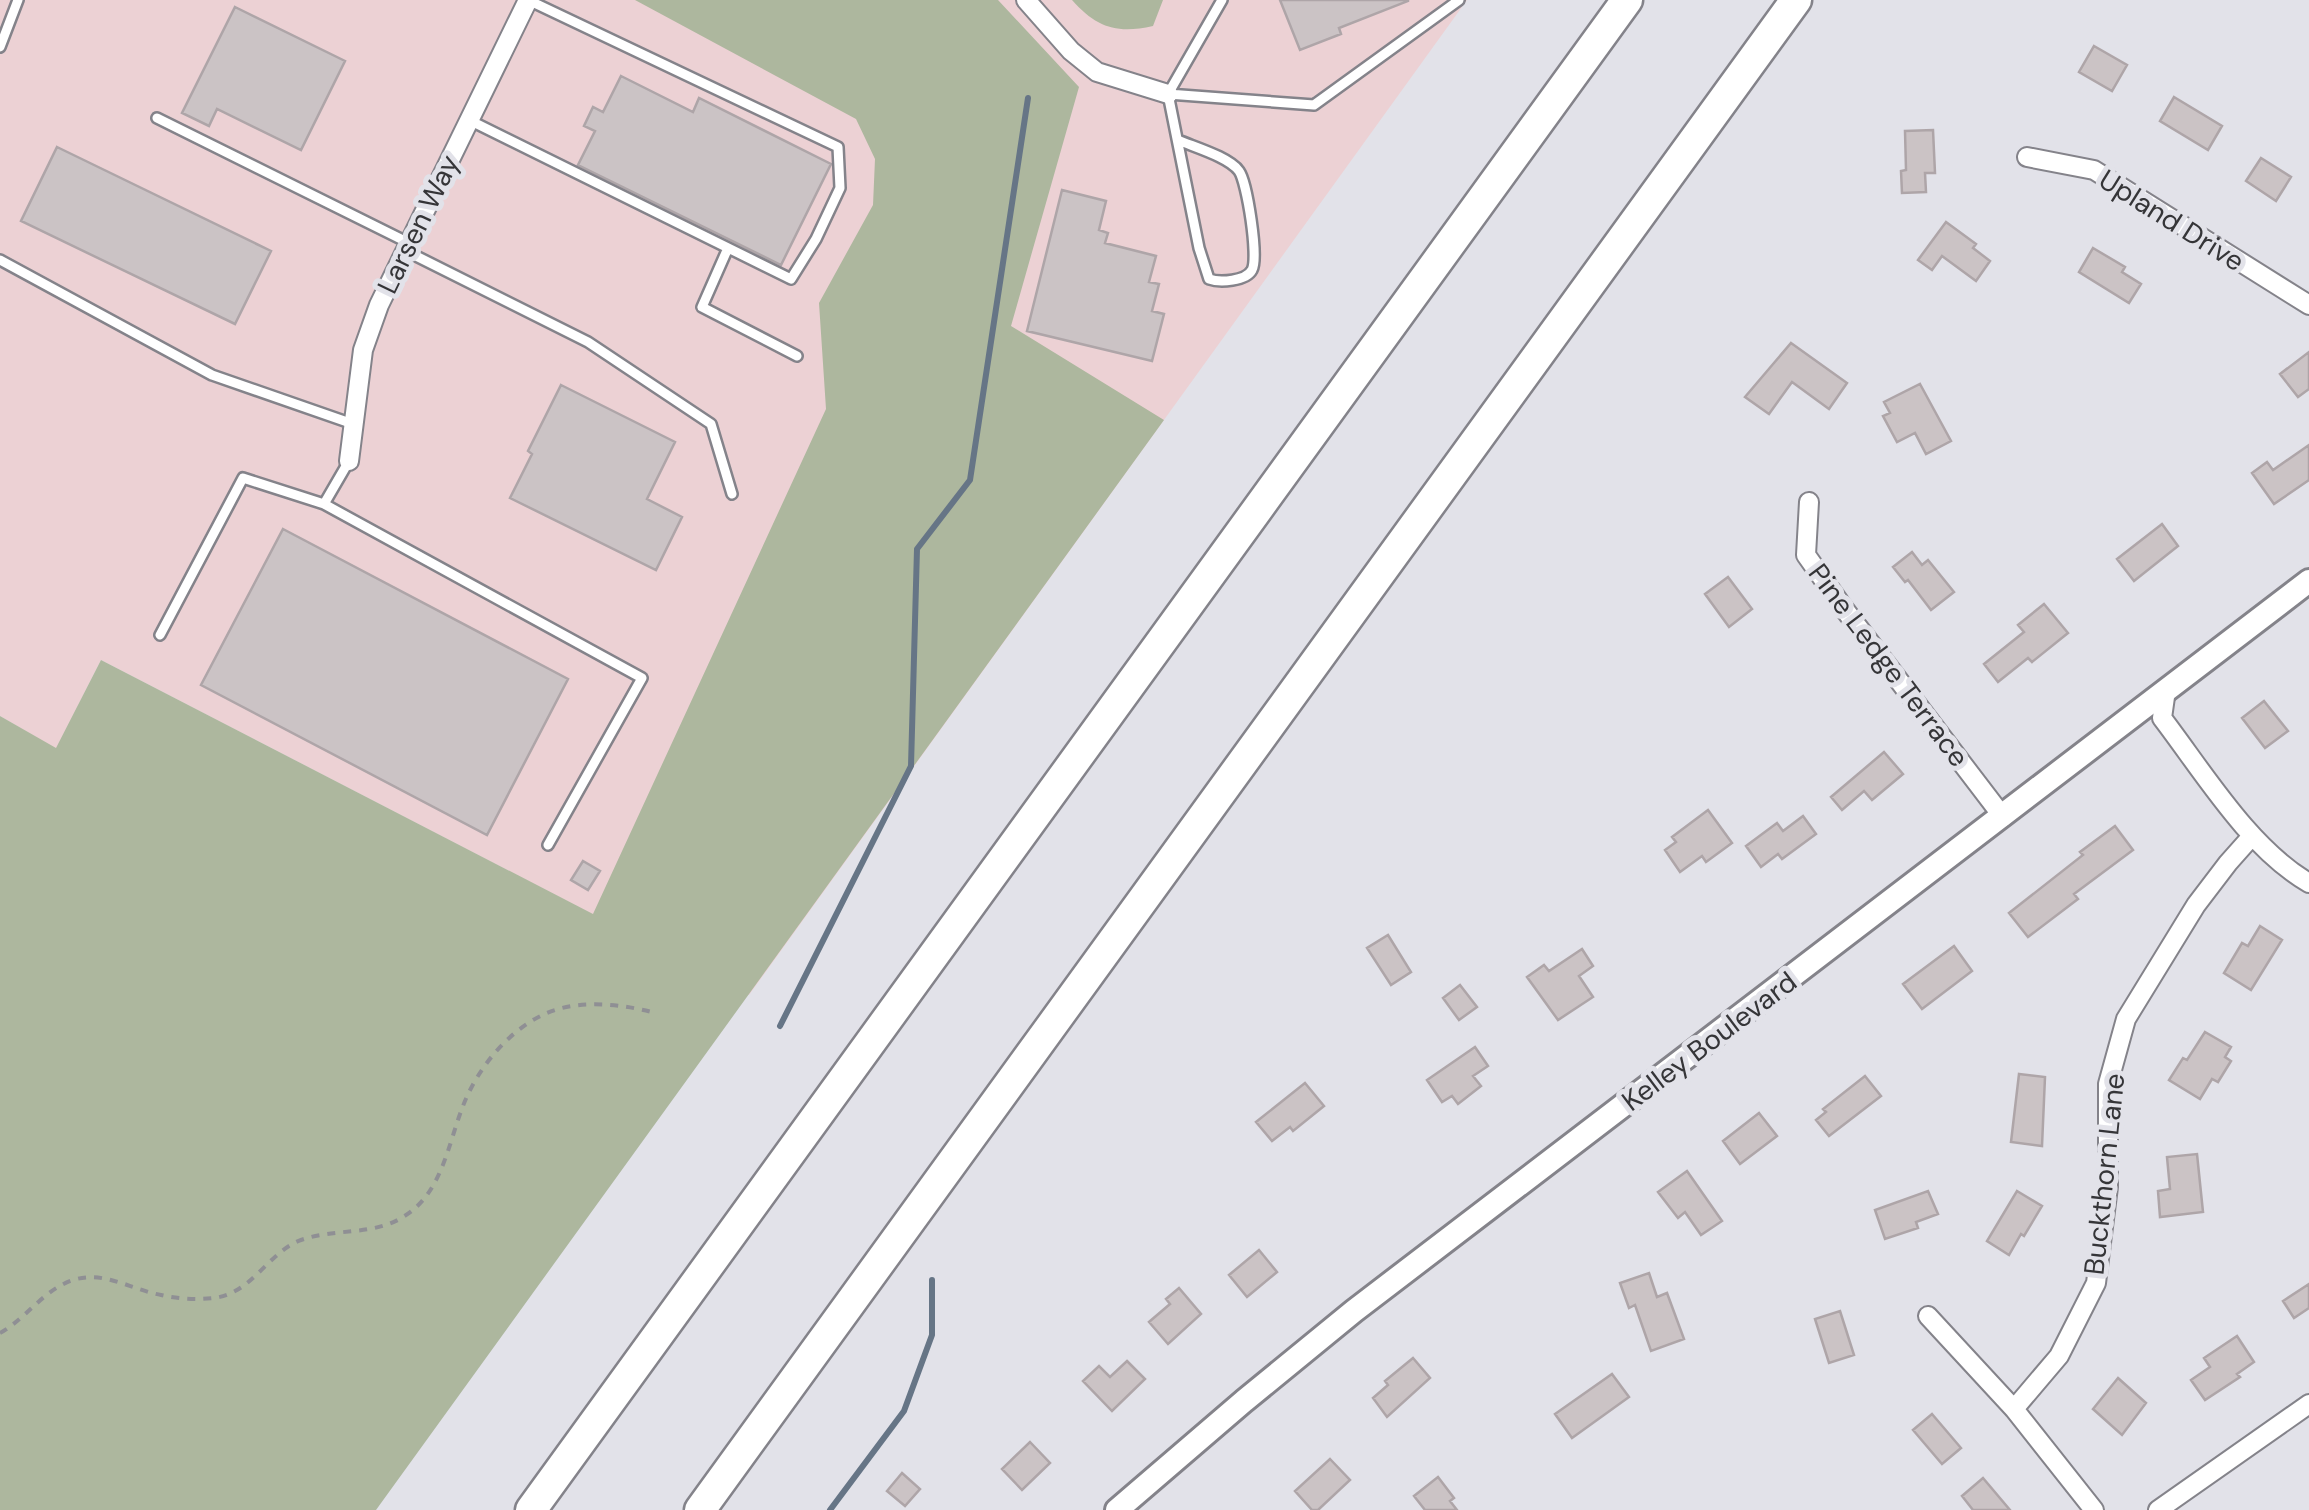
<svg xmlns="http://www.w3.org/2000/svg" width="2309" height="1510" font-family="'DM Sans',sans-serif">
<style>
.industrial{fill:#ecd1d4}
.green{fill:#adb79e}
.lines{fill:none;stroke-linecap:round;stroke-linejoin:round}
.stream{stroke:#667586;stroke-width:6}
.building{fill:#cbc3c5;stroke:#aea5a8;stroke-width:2.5}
.lane-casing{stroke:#84838a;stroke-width:14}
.street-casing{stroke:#84838a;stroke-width:22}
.secondary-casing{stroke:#84838a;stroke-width:28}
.highway-casing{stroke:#84838a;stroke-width:35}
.path{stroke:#8f8f94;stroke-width:4;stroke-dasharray:8 8;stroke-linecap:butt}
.lane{stroke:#fff;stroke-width:9}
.street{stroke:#fff;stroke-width:18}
.secondary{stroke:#fff;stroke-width:22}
.highway{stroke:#fff;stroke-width:30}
.labels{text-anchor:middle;stroke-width:10;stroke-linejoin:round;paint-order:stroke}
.street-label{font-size:28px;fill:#353538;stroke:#e2e2e9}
</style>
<rect width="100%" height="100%" fill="#e2e2e9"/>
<path class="industrial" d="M0,0h1467l-718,995 -648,-335 -45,89 -56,-33z"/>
<path class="green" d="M635,0h363l81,87 -68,239 153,94 -788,1090h-376v-794l56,32 45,-88 492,254 233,-505 -7,-106 54,-98 2,-46 -19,-40z
M1072,0h91l-10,26c-36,8 -56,2 -81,-26z"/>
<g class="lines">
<path class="stream" d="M780,1026l131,-260 6,-217 53,-69 58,-382
M830,1510l74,-99 28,-76v-55"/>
</g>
<path class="building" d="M1280,0h128v1l-69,27 2,6 -41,16z
M235,7l110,54 -44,89 -84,-41 -8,17 -27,-13z
M2094,46l33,19 -15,26 -33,-19z
M621,76l72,36 6,-14 132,66 -50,101 -203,-100 17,-34 -11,-5 9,-19 10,5z
M2174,97l48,29 -14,24 -48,-29z
M1933,130l2,43h-10l1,19 -24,1 -1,-22 5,-1 -1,-39z
M57,147l214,104 -36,73 -214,-103z
M2261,158l30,19 -15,24 -30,-20z
M1062,190l44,11 -7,29 9,3 -3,10 51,13 -7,26 10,2 -7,27 12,3 -12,47 -125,-30z
M1946,222l30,22 -3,4 17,13 -14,20 -34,-25 -10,14 -14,-10z
M2093,248l32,19 -3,5 19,12 -12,19 -50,-31z
M1791,343l56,40 -18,26 -37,-27 -23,32 -24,-17z
M2309,352v37l-11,8 -18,-23z
M1920,384l31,57 -25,13 -11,-21 -18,9 -14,-26 7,-3 -6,-11z
M561,385l114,57 -28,57 35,18 -26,53 -146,-72 22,-44 -4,-3z
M2309,445v35l-35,24 -22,-31 15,-11 6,8z
M2162,524l16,22 -44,35 -17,-22z
M283,529l285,150 -81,156 -286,-150z
M1912,552l10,13 6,-5 26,32 -23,18 -23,-30 -3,2 -12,-15z
M1728,577l24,32 -23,18 -24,-33z
M2044,604l24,29 -36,29 -4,-4 -30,24 -14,-18 40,-32 -6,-7z
M2264,701l24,30 -23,17 -23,-30z
M1884,752l19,22 -31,26 -8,-9 -22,19 -11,-13z
M1708,810l24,33 -26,19 -4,-6 -22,16 -15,-22 11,-8 -4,-5z
M1803,816l13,18 -34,25 -4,-5 -17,13 -15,-21 31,-23 6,8z
M2115,826l18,24 -59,44 4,5 -50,38 -19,-24 74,-58 -3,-3z
M583,861l17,10 -12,19 -17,-10z
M2260,926l22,14 -31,50 -27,-17 18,-30 6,3z
M1388,935l23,37 -20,13 -24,-37z
M1954,946l18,25 -50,38 -19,-25z
M1582,949l11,17 -14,10 14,21 -35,23 -31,-43 17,-12 5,6z
M1460,985l17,22 -18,13 -16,-22z
M2205,1032l26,15 -6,10 6,4 -13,21 -6,-3 -12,20 -31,-19 14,-22 4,2z
M1475,1047l13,19 -15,10 8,10 -23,18 -6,-8 -10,6 -15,-22z
M2019,1074l26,3 -3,69 -31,-4z
M1865,1076l16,20 -52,40 -13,-16 10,-8 -3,-3z
M1305,1083l19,23 -31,25 -3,-4 -18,14 -16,-19z
M1759,1113l18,23 -37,28 -17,-23z
M2197,1154l6,58 -43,5 -2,-26 12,-2 -3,-32z
M1687,1171l35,50 -21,14 -16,-23 -7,6 -20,-26z
M1928,1191l10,23 -22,8 2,6 -33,11 -10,-29z
M2017,1191l25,15 -18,30 -3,-2 -12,21 -22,-14z
M1259,1250l18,22 -30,25 -18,-22z
M1649,1273l8,24 10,-4 17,46 -33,12 -16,-46 -6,3 -9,-25z
M2309,1284v24l-15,10 -11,-17z
M1179,1288l22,26 -33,30 -19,-22 21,-18 -4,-5z
M1840,1311l14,44 -25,8 -14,-44z
M2237,1336l17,26 -17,12 3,3 -35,23 -14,-20 19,-13 -6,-9z
M1413,1358l17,20 -43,39 -14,-19 15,-13 -3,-4z
M1127,1361l18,18 -33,32 -29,-30 16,-15 11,11z
M1612,1374l17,23 -57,41 -17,-24z
M2118,1378l28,25 -24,32 -29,-26z
M1932,1414l29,34 -19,16 -29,-34z
M1030,1442l20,21 -28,27 -20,-21z
M1330,1459l20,21 -32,30h-6l-17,-19z
M902,1473l18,16 -15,17 -18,-15z
M1438,1477l16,21 -4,3 7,9h-32l-11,-14z
M1983,1478l27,32h-37l-11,-14z"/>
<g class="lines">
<defs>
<path id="lane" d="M0,47l18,-47
M1168,94l146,11 145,-105
M157,118l252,125
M469,120l322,159 25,-40 24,-51 -2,-41 -310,-147
M1178,140c16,7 51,17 61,31 8,11 20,87 13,99 -6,11 -32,13 -43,9l-10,-31 -31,-154 54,-94
M728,248l-26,59 95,49
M406,251l182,91 123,82 21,70
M0,260l212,115 141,49
M349,461l-25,43 318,174 -94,167
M160,635l83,-157 81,26"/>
<path id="street" d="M1026,0l45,51 26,21 71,22
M2027,157l67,13 215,135
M349,461l14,-111 16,-45 149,-305
M1809,502l-3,53 39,55 158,207
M2166,690l-4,28c42,55 87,130 147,165
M1928,1316l86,93 80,101
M2014,1409l45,-53 37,-73 12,-96v-103l18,-65 70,-114 32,-42 24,-27
M2158,1510l151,-106"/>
<path id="secondary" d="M1117,1510l127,-109 110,-90 955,-730"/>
<path id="highway" d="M531,1510l1096,-1510
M700,1510l1096,-1510"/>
</defs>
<use href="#lane" class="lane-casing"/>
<use href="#street" class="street-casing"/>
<use href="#secondary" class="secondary-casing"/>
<use href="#highway" class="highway-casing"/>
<path class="path" d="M0,1333c27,-15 43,-43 73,-53 31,-10 59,10 88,15 17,4 36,5 53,3 39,-5 54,-46 87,-58 33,-12 72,-4 102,-23 39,-23 45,-73 60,-111 16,-42 54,-87 99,-98 29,-7 62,-3 90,4"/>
<use href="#lane" class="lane"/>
<use href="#street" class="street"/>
<use href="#secondary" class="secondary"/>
<use href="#highway" class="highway"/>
</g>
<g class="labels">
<g class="street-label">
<text transform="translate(2172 220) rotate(32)" y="10">Upland Drive</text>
<text transform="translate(418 224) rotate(-64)" y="10">Larsen Way</text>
<text transform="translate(1889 665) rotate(53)" y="10">Pine Ledge Terrace</text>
<text transform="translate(1709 1041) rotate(-37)" y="10">Kelley Boulevard</text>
<text transform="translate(2104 1174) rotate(-84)" y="10">Buckthorn Lane</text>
</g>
</g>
</svg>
